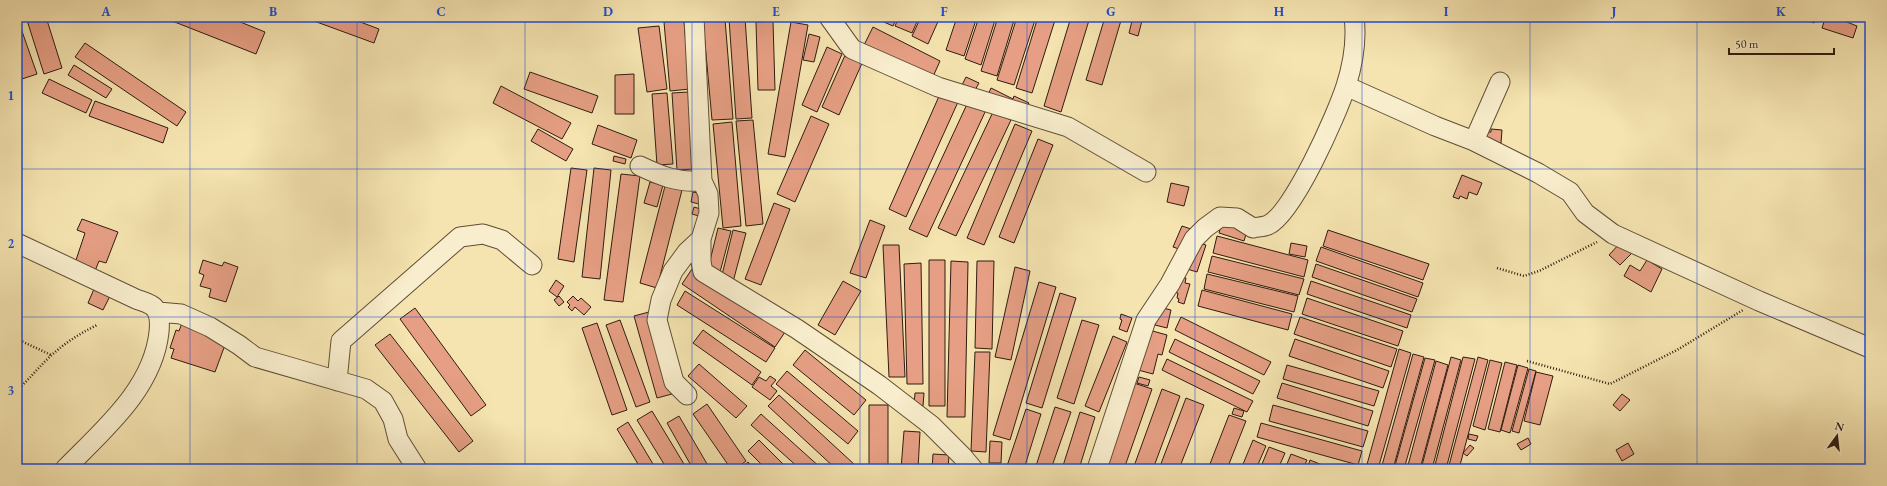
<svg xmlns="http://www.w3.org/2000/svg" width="1887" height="486" font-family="'EB Garamond',serif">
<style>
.building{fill:#e69f84;stroke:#2f1c0f}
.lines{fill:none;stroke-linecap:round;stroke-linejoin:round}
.minor-casing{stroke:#604e37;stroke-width:21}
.path{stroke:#2f1c0f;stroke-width:2.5;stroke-dasharray:1 2;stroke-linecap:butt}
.minor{stroke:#f8edcc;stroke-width:19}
.grid{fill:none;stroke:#1d4ed8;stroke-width:1;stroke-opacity:0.55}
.neatline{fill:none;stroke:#1d4ed8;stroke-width:1.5}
.grid-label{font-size:13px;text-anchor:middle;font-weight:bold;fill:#1d4ed8}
</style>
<rect width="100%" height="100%" fill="#f5e4b0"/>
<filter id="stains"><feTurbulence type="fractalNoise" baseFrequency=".005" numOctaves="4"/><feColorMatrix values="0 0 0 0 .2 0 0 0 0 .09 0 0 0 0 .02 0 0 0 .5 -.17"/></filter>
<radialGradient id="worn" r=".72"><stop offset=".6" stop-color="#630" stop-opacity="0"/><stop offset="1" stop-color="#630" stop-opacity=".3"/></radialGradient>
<path class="building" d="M17,17l20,57 -18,6 -2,-7z
M26,17h20l16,51 -18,6z
M162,17h66l37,15 -9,22z
M303,17h44l32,12 -5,14z
M878,17h19l-4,9 -16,-7z
M899,17h20l-7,16 -17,-7z
M921,17h19l-12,27 -16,-8z
M957,17h20l-13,39 -18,-6z
M979,17h17l-15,48 -16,-6z
M998,17h17l-18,59 -16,-5z
M1017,17h19l-22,68 -17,-5z
M1038,17h18l-24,76 -16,-5z
M1071,17h19l-29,95 -17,-6z
M1105,17h17l-20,68 -16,-5z
M1133,17h10l-5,19 -9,-3z
M1799,17h17l-2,6z
M1819,17h15l23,9 -4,12 -31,-10 2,-6 -6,-2z
M745,18l7,100 -16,1 -7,-100z
M725,19l8,100 -21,1 -9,-99z
M684,21l6,68 -20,2 -6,-69z
M773,21l2,69h-17l-2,-68z
M791,22l17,3 -23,132 -17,-3z
M659,26l8,63 -20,3 -9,-64z
M873,27l67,34 -8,18 -68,-34z
M809,34l11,3 -6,25 -11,-2z
M85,43l101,69 -9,14 -102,-69z
M827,47l15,7 -25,58 -15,-7z
M846,53l17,8 -24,54 -17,-8z
M74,65l38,24 -6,9 -38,-23z
M530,72l68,24 -6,17 -68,-24z
M634,74v40h-19v-39z
M966,77l13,6 -5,9 -12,-7z
M49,79l43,21 -6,13 -44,-20z
M501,86l70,37 -9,16 -69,-36z
M991,88l22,11 1,-3 15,7 -5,9 -37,-15z
M689,92l6,77 -18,1 -5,-77z
M667,93l6,71 -16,1 -5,-71z
M940,94l18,8 -52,115 -17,-8z
M95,101l73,27 -5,15 -74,-27z
M968,102l18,8 -59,127 -18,-8z
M993,112l18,8 -55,116 -18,-8z
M811,116l18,8 -34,78 -18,-8z
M753,120l10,104 -17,2 -10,-105z
M732,122l9,104 -18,2 -10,-104z
M1015,124l17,7 -48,114 -17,-7z
M598,125l39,15 -6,18 -39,-14z
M538,129l35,20 -7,12 -35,-20z
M1491,129l11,1 -1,13 -17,-2 1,-9h6z
M1038,139l15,6 -39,98 -15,-6z
M614,156l12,3 -1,5 -12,-3z
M571,168l16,2 -13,92 -16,-3z
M594,168l17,2 -11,109 -18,-2z
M621,174l19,2 -17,126 -19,-2z
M1462,175l20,8 -5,12 -8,-3 -2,7 -7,-3 -1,3 -6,-2z
M650,182l13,3 -6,22 -13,-4z
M1171,183l18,4 -5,19 -17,-4z
M665,186l17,4 -25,98 -17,-5z
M693,192l11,2 -2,12h-3v-2l-8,-2z
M774,203l16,6 -29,76 -16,-6z
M694,207l10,3 -2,7 -10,-3z
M82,219l36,13 -12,31 -7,-2 -4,10 -20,-8 10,-30 -8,-3z
M870,220l15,6 -19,52 -16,-5z
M1222,223l25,8 -3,10 -25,-8z
M1182,226l9,3 -9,21 -9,-3z
M718,228l13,3 -11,41 -12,-3z
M733,230l13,3 -13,49 -12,-3z
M1328,230l101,34 -6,16 -100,-34z
M1217,236l91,24 -4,17 -91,-24z
M1196,242l10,3 -9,27 -10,-3z
M1621,242l11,11 -12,12 -11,-10z
M1291,243l16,3 -2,11 -16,-3z
M883,245h16l6,132h-16z
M1321,247l102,36 -5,14 -102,-36z
M1212,256l92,23 -5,16 -91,-23z
M203,260l19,6 2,-4 14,5 -12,35 -17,-5 2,-8 -11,-3 4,-11 -5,-2z
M929,260h16v146h-16z
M1647,260l15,9 -11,23 -27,-16 6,-11 10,6z
M951,261l17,1 -3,155h-18z
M977,261h17l-2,88 -17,-1z
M921,263l2,121h-16l-3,-120z
M1316,264l101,35 -5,13 -100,-35z
M1015,267l15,4 -19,89 -16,-3z
M692,269l93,63 -10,15 -93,-63z
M1207,274l91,22 -4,16 -90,-23z
M1177,276l9,2 -1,5 5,1 -6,20 -6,-2 1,-3 -2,-1 1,-5 -6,-1z
M556,280l8,6 -7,11 -8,-6z
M843,281l18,10 -26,44 -17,-10z
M1311,281l100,34 -4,13 -100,-34z
M1039,282l17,5 -46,153 -17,-5z
M94,289l16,7 -7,14 -15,-7z
M1202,290l90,24 -4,16 -90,-24z
M685,291l90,57 -9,14 -89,-57z
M1060,293l16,5 -34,110 -16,-5z
M559,296l5,6 -5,4 -5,-6z
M573,296l5,5 3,-3 10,9 -7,8 -9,-8 -3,4 -4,-4 2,-2 -3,-3z
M1307,298l96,33 -5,15 -96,-32z
M1159,307l12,3 -4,18 -12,-3z
M415,308l71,97 -15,11 -71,-97z
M649,312l23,82 -15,4 -23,-82z
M1121,314l11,4 -5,14 -8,-3 3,-9 -2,-1z
M1181,317l90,45 -7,13 -89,-45z
M1300,317l97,32 -6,18 -97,-33z
M620,320l30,82 -14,5 -30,-82z
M1082,320l17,5 -25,79 -17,-6z
M182,323l38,13 5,9 -10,27 -44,-14 3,-9 -4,-1 6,-18 3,1z
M597,323l30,87 -15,5 -30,-87z
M703,330l58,42 -9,13 -59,-42z
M1149,330l18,5 -5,20 -4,-1 -5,20 -15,-4z
M390,334l83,107 -14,11 -84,-107z
M1113,336l14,6 -28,70 -14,-6z
M1175,339l85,42 -7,13 -84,-42z
M1295,339l94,32 -6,17 -94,-32z
M1399,349l12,4 -33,116h-7l-5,-1z
M805,350l61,50 -12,15 -61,-50z
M975,352h15l-4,100 -15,-1z
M1413,354l11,3 -31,112h-12z
M1451,357l10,3 -29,109h-11z
M1463,357l12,2 -29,110h-12z
M1478,357l10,3 -29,109h-11z
M1425,358l10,2 -31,109h-10z
M1167,359l86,42 -6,11 -85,-42z
M1490,360l12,3 -17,67 -12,-4z
M1436,361l12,4 -28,104h-13z
M1505,362l12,3 -17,67 -12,-3z
M699,364l48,42 -11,12 -48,-42z
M1287,365l92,26 -5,15 -91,-27z
M1518,365l10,3 -18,65 -9,-3z
M1529,369l7,2 -17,62 -7,-2z
M787,371l71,60 -10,13 -72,-60z
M1536,372l17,4 -13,49 -16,-4z
M770,376l6,4 -5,6 6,5 -7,9 -18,-13 7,-10 7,4z
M1139,377l11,3 -2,6 -11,-3z
M1134,383l18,6 -28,80h-20z
M1282,383l91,28 -5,15 -91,-28z
M1162,389l18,7 -27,73h-20z
M915,393h9l-1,13 -9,-1z
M1622,394l8,6 -10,11 -7,-6z
M779,395l76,70 -4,4h-15l-68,-63z
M1186,398l18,7 -25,64h-20z
M707,404l39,57 -11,8h-4l-38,-55z
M869,405h19v64h-19z
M1273,405l95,26 -5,16 -94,-26z
M1055,407l16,5 -20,57h-16z
M1234,408l10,3 -2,6 -10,-3z
M1026,409l15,5 -17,55h-18z
M652,411l35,58h-20l-30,-49z
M1080,412l15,5 -16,52h-17z
M761,414l61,55h-22l-49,-44z
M1229,415l17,6 -19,48h-19z
M679,416l31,53h-17l-26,-46z
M628,422l28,47h-15l-24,-40z
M1261,423l101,28 -4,14 -101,-28z
M904,431l16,1 -2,37h-17z
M1469,434l9,2 -2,5 -8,-2z
M1528,438l3,6 -10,6 -4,-6z
M759,440l29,29h-22l-18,-18z
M1253,440l13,6 -10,23h-15z
M990,441l12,1 -1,21h-12z
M1628,443l6,11 -12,7 -6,-11z
M1470,445l4,3 -7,8 -4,-3z
M1269,447l16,6 -7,16h-18z
M933,454l16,1 -1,14h-16z
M1291,454l16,6 -4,9h-18z
M1310,460l17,7 -1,2h-19z
M748,462l7,7h-15z"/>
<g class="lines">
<defs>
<path id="minor" d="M829,17l23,32 86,38 130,40 78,45
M1346,86l89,40 39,15 64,32 32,19 15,21 28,21 146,67 111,47
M1474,141l26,-59
M640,166c21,10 38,17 62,15
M701,239v23l2,10 94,57 82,56 52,40 31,31 11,13
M17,243l119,56c5,2 10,3 15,6 9,5 9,17 8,27 -6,57 -56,98 -94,137
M158,312l23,2 29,13 29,18 16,12 111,32 17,12 10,18 5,20 19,30
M337,381l4,-40 119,-104 23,-3 19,6 30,25
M687,395l-13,-13 -17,-62 4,-20 12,-29 14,-19 14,-13 8,-26 -1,-19 -6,-13 -8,-164
M1097,469l49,-149 24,-36 24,-45 11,-11 15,-11 17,1 16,10c4,-1 11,-1 15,-3 25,-11 69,-111 78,-139 7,-22 11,-46 8,-69"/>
</defs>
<use href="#minor" class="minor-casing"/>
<path class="path" d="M1497,268l27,8 15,-5 58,-29
M17,339l34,16
M1527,361l83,23 67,-34 66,-40
M17,390c13,-11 23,-25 36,-36 13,-12 28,-21 44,-29"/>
<use href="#minor" class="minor"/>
</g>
<path class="grid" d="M190,17v452M357,17v452M525,17v452M692,17v452M860,17v452M1027,17v452M1195,17v452M1362,17v452M1530,17v452M1697,17v452M17,169h1853M17,317h1853"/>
<rect width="1887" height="486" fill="none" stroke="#f5e4b0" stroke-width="44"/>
<g transform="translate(1837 436) rotate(15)" stroke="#f8edcc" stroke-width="3" paint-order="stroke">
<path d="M0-3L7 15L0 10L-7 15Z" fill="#2f1c0f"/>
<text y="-6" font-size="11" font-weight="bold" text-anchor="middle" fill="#2f1c0f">N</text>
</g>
<path d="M1729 48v6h105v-6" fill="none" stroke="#2f1c0f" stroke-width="2"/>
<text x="1735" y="48" font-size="12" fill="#2f1c0f" stroke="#f8edcc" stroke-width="3" paint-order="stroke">50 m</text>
<rect x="22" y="22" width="1843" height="442" class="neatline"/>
<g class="grid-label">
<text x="106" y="16">A</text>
<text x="273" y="16">B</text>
<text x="441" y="16">C</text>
<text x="608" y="16">D</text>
<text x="776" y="16">E</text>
<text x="944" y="16">F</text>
<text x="1111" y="16">G</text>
<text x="1279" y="16">H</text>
<text x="1446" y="16">I</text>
<text x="1614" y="16">J</text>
<text x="1781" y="16">K</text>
<text x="11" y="100">1</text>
<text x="11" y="248">2</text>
<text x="11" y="395">3</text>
</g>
<rect width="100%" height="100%" filter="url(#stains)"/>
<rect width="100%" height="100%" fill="url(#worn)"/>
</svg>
